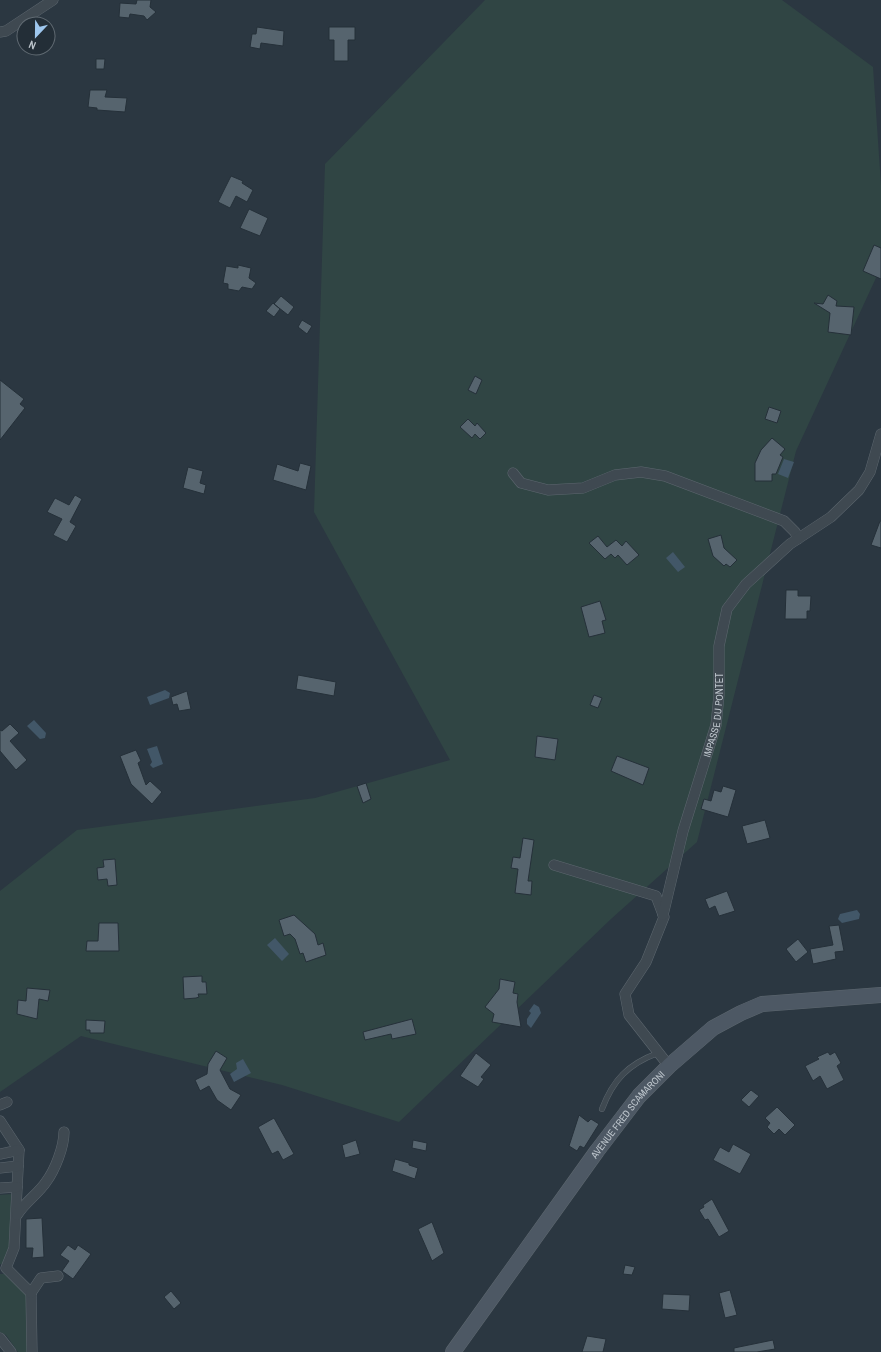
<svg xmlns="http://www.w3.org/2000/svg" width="881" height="1352" font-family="'Archivo Narrow',sans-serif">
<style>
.green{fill:#304544}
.water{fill:#425768}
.building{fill:#56646e;stroke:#253039}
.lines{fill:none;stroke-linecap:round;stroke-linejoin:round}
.lane-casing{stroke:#5d676f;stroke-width:6}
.street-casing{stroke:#5d676f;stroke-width:11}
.secondary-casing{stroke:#5d676f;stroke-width:16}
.lane{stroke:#3f4951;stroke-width:5}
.street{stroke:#3f4951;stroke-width:10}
.secondary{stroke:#4d5864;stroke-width:15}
.labels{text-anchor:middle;stroke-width:3;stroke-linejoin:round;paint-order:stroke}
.street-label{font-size:10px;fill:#bcc4cb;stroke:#232e37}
</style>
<rect width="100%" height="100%" fill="#2b3741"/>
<path class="green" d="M485,0h297l91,67 8,118v82l-85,184 -99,391 -86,77 -212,203 -117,-37 -201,-49 -81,56v-201l77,-61 238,-32 135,-38 -136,-248 11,-348z
M12,1194l-3,52 -6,18h-3v-69z
M0,1274h4l23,21 2,57h-11l-12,-17 -6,-3z"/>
<path class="water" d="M784,459l10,3 -6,16 -10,-4z
M673,552l12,15 -7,5 -12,-14z
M165,690l5,3 -1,5 -19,7 -3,-8z
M34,720l12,13 -1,5 -5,1 -13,-13z
M157,746l6,18 -10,4 -3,-3 2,-3 -5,-13z
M857,910l3,4 -1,5 -17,4 -4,-4 2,-5z
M275,938l14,16 -7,7 -15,-16z
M534,1004l5,3 2,6 -10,15 -4,-4v-5l4,-6 -2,-2z
M243,1059l8,14 -17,9 -4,-8 7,-5 -1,-6z"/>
<path class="building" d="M137,0h14l-1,7 6,5 -9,8 -3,-4 -14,-2 -1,4 -10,-1 1,-14 16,1z
M257,27l27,4 -1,15 -22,-3 -1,6 -10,-2 2,-13h4z
M329,27h26v13h-7v21h-14v-21h-5z
M96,59h9l-1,10h-8z
M90,90h17l-2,7 22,1 -2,14 -28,-2v-2l-9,-1z
M231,176l12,5 -1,2 11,7 -6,12 -11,-6 -6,12 -12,-6z
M249,209l19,9 -8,18 -20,-8z
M874,245l7,3v31l-18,-8z
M238,265l13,3 -2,10 7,5 -4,6 -10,-2 -3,4 -11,-2v-5l-5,-1 3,-17 12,2z
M828,295l9,6 -1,5 18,1 -3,28 -23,-3 2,-19 -16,-10 9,1z
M281,296l13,11 -6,8 -14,-11z
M273,303l7,6 -6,8 -8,-6z
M302,320l10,6 -5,8 -9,-7z
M475,376l7,4 -6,14 -8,-4z
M0,380l24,19 -4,5 5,4 -25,32z
M769,407l12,4 -4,12 -12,-4z
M468,419l7,7 2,-3 9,10 -6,6 -5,-5 -3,4 -12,-11z
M772,438l13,11 -5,6 3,2 -7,17h-4v7h-17v-18l6,-13z
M300,463l11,3 -5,24 -33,-10 4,-16 21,7z
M188,467l15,4 -3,12 6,2 -2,9 -21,-6z
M75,495l7,4 -12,23 6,4 -9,16 -14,-7 9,-16 -15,-7 8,-14 14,7z
M880,521h1v27l-10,-3z
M721,535l3,13 13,12 -7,7 -4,-3 -2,2 -11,-10 -5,-17z
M598,536l9,11 9,-7 6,6 4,-5 13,14 -12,10 -9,-10 -3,3 -4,-4 -6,5 -16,-16z
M786,590h12v6h13l-1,15h-3v8h-22z
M600,601l6,19 -4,1 3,12 -16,4 -8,-30z
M298,675l38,7 -2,14 -38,-7z
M187,691l4,18 -12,2 -2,-7 -4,1 -2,-8z
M594,695l8,3 -4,10 -8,-3z
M10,724l9,9 -9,8 17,19 -11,10 -16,-19v-21l2,1z
M537,736l21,3 -3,21 -20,-3z
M136,750l5,11 -3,2 8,22 4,-4 12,11 -10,12 -21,-20 -11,-28z
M617,756l32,12 -6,17 -32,-14z
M366,783l5,16 -8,4 -6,-17z
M723,786l13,4 -8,27 -27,-8 3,-10 7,2 3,-11 7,2z
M765,820l5,18 -23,6 -5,-18z
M523,838l11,2 -6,41h4l-1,14 -16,-2 3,-24 -7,-1 2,-11 7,1z
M115,859l2,26 -9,1 -1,-7 -9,1 -1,-12 7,-1 -1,-7z
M727,891l8,20 -16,5 -4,-10 -6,3 -4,-10z
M294,915l21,19 3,11 5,-2 3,12 -20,7 -3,-9 -3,1 -5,-15 -5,-5 -6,2 -5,-16z
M99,923h19l1,28h-33l1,-10h11z
M839,925l5,26 -9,1 1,7 -23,5 -3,-15 23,-4 -4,-19z
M798,939l10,13 -12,10 -10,-13z
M202,976v6h4l1,12h-9l1,3 -3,1 -12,1 -1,-22z
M500,979l15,3 -2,11 5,1 -1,8 4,25 -29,-5 2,-8 -9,-7 14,-18z
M27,988l23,2 -2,11 -9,-2 -2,20 -20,-5 1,-14 8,1z
M412,1019l4,15 -24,5 -1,-5 -26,6 -2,-8z
M86,1020l19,1 -1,12h-14v-3h-4z
M216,1051l11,7 -7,12 10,19 11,6 -10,15 -14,-10 -8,-14 -9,5 -5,-11 12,-6 1,-10z
M828,1052l2,3 5,-3 6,11 -4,3 7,14 -17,9 -7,-13 -7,5 -8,-15 14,-7 -2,-2z
M476,1053l15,12 -10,12 3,2 -6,8 -18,-11z
M751,1090l8,6 -10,11 -8,-7z
M777,1107l18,18 -10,10 -6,-6 -5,5 -7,-7 3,-4 -5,-5z
M579,1115l9,7 3,-3 8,5 -15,24 -4,-2 -3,5 -8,-5z
M274,1118l20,36 -11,6 -5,-9 -6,3 -14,-27z
M356,1140l4,14 -15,4 -3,-13z
M413,1140l14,3 -1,8 -14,-3z
M733,1144l18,10 -11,20 -27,-14 7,-13 9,5z
M395,1159l14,4v2l9,3 -3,11 -23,-8z
M712,1199l17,32 -10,6 -11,-18 -3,1 -6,-10 5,-3 -1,-2z
M42,1218l2,39 -12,1 1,-10h-7v-29z
M432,1222l12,31 -12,8 -14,-32z
M68,1245l7,5 3,-5 13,9 -18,25 -11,-8 7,-10 -9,-6z
M625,1265l10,2 -3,8 -9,-1z
M730,1290l7,25 -12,3 -6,-25z
M171,1291l10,12 -7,6 -10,-12z
M663,1294l27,1 -1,16 -27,-2z
M587,1336l19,3 -3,13h-21z
M773,1340l2,9 -18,3h-23v-4z"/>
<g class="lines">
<defs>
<path id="lane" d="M602,1109c11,-29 26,-45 56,-56"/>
<g id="street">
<path d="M0,32l6,-1 47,-31"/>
<path d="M513,473l8,10 27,7 35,-2 32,-13 26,-3 24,4 119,45 11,11 3,7"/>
<path d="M554,865l102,31 8,21 -18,45 -21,32 4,21 40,51"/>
<path id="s1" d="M663,915l20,-84 33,-106 3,-30v-49l8,-37 19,-25 44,-40 41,-27 28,-27 11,-18 11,-38"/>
<path d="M0,1105l7,-3"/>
<path d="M0,1121l19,29 -5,98 -8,20 25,25 1,59"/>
<path d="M0,1154l19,-4"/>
<path d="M0,1168l18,-2"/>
<path d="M0,1188l17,-1"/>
<path d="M17,1215c8,-13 21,-21 29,-33 9,-12 18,-35 18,-50"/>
<path d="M31,1293l10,-15 17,-2"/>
<path d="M0,1338l11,14"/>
</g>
<g id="secondary">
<path id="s2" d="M453,1352l144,-201 42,-55 30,-30 44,-38 28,-15 21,-9 119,-9"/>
</g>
</defs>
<use href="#lane" class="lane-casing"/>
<use href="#street" class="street-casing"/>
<use href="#secondary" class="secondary-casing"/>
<use href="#lane" class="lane"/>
<use href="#street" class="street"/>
<use href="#secondary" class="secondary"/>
</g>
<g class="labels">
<g class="street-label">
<text dy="4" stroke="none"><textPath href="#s1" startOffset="207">IMPASSE DU PONTET</textPath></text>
<text dy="4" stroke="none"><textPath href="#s2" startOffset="295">AVENUE FRED SCAMARONI</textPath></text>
</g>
</g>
<g transform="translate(36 36) rotate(202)"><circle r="19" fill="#232e37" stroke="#606a72"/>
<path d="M0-3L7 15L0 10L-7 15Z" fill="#9ec7ee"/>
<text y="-6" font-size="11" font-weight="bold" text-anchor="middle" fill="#bcc4cb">N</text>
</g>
</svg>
